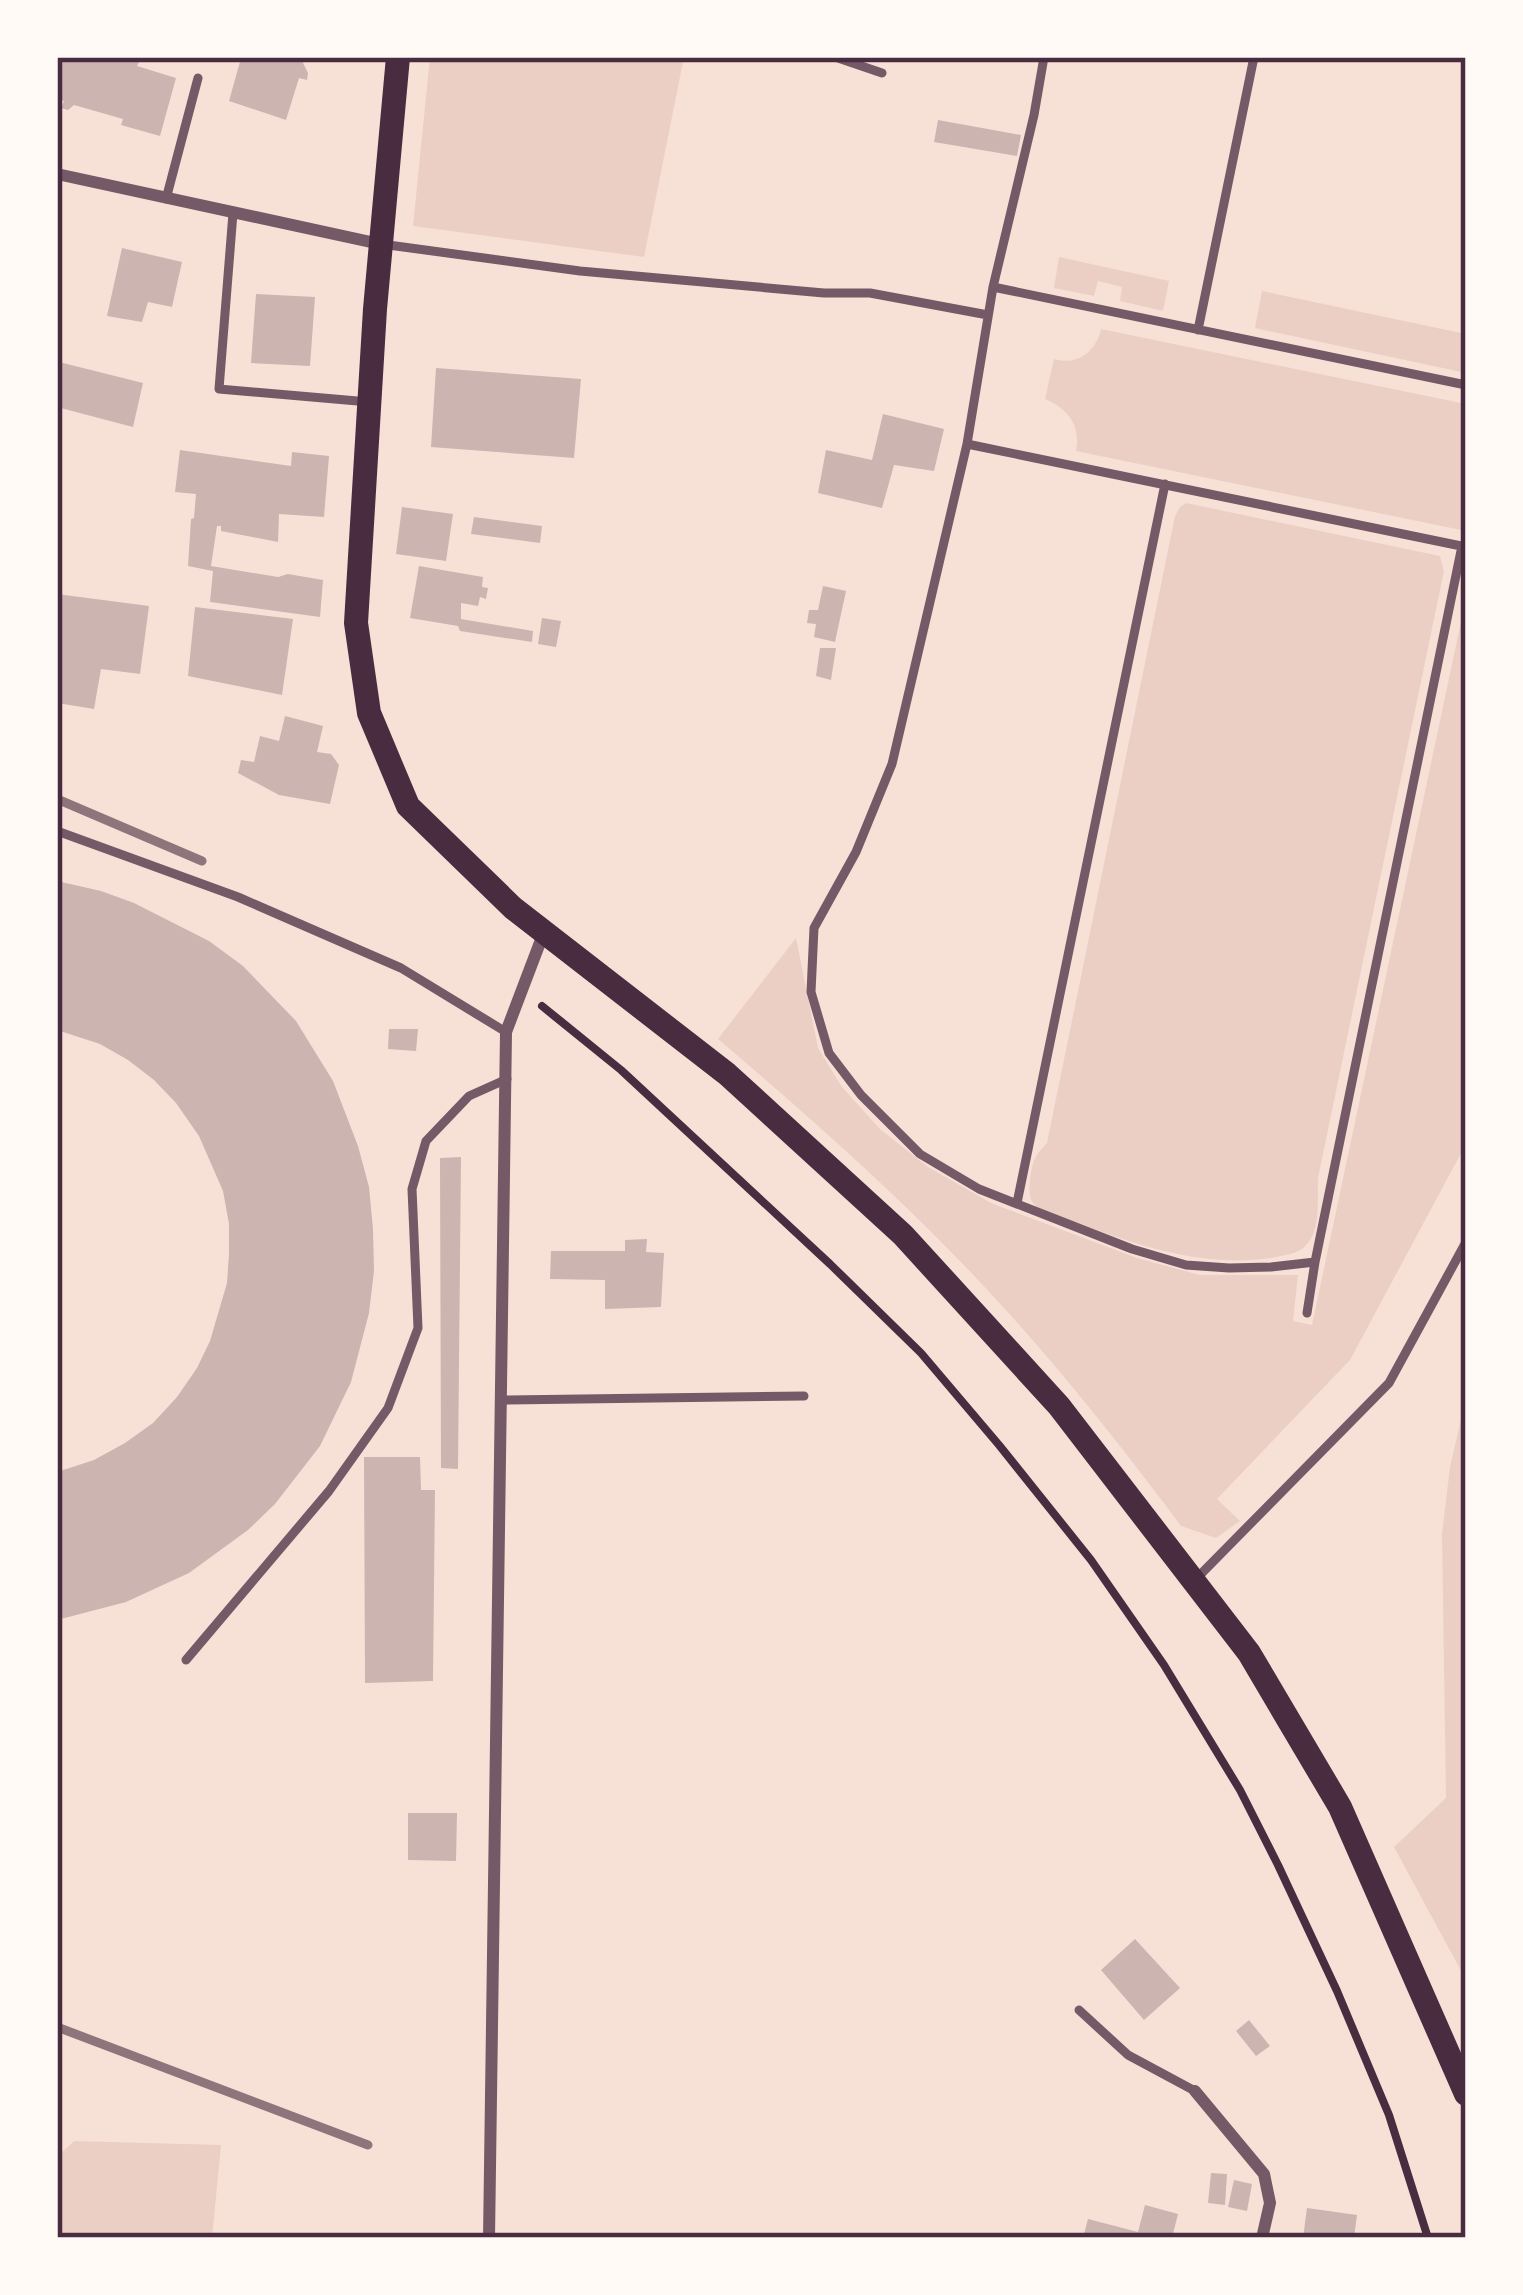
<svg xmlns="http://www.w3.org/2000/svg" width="1523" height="2295" font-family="'IBM Plex Sans',sans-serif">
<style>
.green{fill:#ebcfc5}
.building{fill:#ccb4b1}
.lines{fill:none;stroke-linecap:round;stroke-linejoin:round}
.path{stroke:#4a2c40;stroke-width:8}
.service{stroke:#755966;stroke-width:9}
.minor{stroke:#755966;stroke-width:12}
.secondary{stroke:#4a2c40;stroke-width:24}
.rail{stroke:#8f747c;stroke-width:9}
.neatline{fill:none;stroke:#4a2c40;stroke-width:4.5}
</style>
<rect width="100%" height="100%" fill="#f7e1d7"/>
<path class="green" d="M430,57h254l-40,200 -231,-31z
M1059,257l110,24 -6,30 -43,-10 2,-14 -24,-6 -4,15 -40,-8z
M1262,291l204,43v39l-211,-45z
M1101,329l365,75v127l-390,-80c5,-26 -8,-42 -31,-52l9,-40c23,7 42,-7 47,-30z
M1186,503l254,53 4,15 -126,607c-1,21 4,56 -15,70 -8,6 -17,7 -27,9 -68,12 -136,-10 -200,-35 -12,-4 -34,-9 -43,-19 -7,-8 -2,-36 2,-45 3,-6 8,-10 12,-15l128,-627 5,-9z
M1466,598v546l-116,216 -133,139 23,22 -24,17 -35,-12c-70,-94 -143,-185 -225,-269 -75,-77 -156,-148 -238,-218l78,-101 22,110 24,39 38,42 48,38 63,36 146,55 63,17h98l-5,46 19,4z
M1466,1398v582l-72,-133 52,-49 -4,-264 8,-67z
M74,2141l147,4 -9,93h-155v-81z"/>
<path class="building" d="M57,57h65l17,5 -2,4 39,12 -16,58 -39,-11 2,-6 -49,-14 -6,5 -7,-2 3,-7 -7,-2z
M247,57h58l-2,6 5,10 -1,7 -8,-2 -13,42 -57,-19 12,-43 5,2z
M938,120l83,15 -4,21 -83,-14z
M122,248l60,14 -10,45 -24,-5 -6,20 -35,-6z
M256,294l59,3 -5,69 -59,-3z
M59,362l84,21 -10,44 -76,-20z
M436,368l145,11 -7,79 -143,-11z
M883,414l61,15 -10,42 -40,-6 -12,43 -64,-15 8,-43 46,10z
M180,450l111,16 1,-14 37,4 -5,61 -45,-3 -1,28 -57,-11v-5h-4l-6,40 67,11 10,-3 35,6 -3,37 -110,-15 3,-31 -25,-5 3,-47 3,-1 2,-24 -21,-2z
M402,507l51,7 -7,47 -50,-7z
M474,517l68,9 -2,17 -69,-9z
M419,566l64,11 -1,10 6,1 -2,11 -6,-2 -2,9 -17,-3v16l72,12 -1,11 -72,-11 -2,-5 -48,-8z
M823,586l23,5 -11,51 -21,-5 2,-13 -9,-1 2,-13h9z
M57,594l92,12 -9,68 -39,-5 -7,40 -37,-6z
M195,607l98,12 -11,76 -94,-19z
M542,618l19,3 -5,26 -18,-3z
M820,648h16l-5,32 -15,-4z
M285,716l38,10 -6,26 14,2 8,11 -9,39 -51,-9 -41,-22 3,-13 13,2 6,-26 19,5z
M57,881l44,10 33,12 75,38 34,25 53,55 37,60 25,65 11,41 4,42 1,42 -5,42 -18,69 -31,64 -45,58 -27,26 -59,43 -63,29 -69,18v-148l37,-12 31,-17 28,-20 24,-26 20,-29 13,-27 17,-58 2,-29v-30l-6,-33 -24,-55 -23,-33 -22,-23 -26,-20 -28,-16 -43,-14z
M389,1029h29l-2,22 -28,-2z
M461,1157l-3,312 -17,-1 -1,-310z
M647,1239l-1,13 18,1 -3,54 -56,2v-29l-55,-1 1,-28h74v-11z
M364,1457h56l1,33h14l-2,191 -68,2z
M408,1813h49l-1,48 -48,-1z
M1135,1939l45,49 -36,32 -43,-50z
M1249,2020l21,26 -14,10 -20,-25z
M1211,2173l16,1 -2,31 -17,-2z
M1234,2180l18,4 -5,27 -19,-4z
M1145,2205l33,9 -6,24h-89l5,-19 50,13z
M1307,2208l50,7 -3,23h-51z"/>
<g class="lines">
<path class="path" d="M542,1006l79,64 209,194 91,89 78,92 92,115 73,105 76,125 38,75 59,126 52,124 39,123"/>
<path class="service" d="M835,57l47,16
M166,199l32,-121
M233,213l-14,176 150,13
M381,244l199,27 244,22h46l118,22
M993,287l41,-172 10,-58
M1198,330l56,-273
M1466,385l-473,-98 -26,157 499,103
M967,444l-75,320 -36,88 -42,76 -3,64 18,61 32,42 59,59 59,35 153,60 54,16 43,3 42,-1 44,-5
M57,831l181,66 163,71 105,64
M1017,1203l148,-719
M1307,1313l8,-51 147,-716
M502,1400l302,-4
M1194,1581l195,-198 77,-141
M186,1660l143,-169 59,-83 30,-80 -6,-139 14,-48 43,-45 38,-17
M1079,2010l49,45 67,36"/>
<path class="minor" d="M57,174l323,70
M1195,2091l69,83 6,29 -8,35
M489,2238l17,-1206 38,-100"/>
<path class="secondary" d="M398,57l-23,252 -19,314 13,90 39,93 105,102 214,166 176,161 156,171 190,247 91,154 126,287"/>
<path class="rail" d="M57,799l145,62
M57,2027l311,118"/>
</g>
<rect width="1523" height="2295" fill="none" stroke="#fffaf5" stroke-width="120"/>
<rect x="60" y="60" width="1403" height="2175" class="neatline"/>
</svg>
